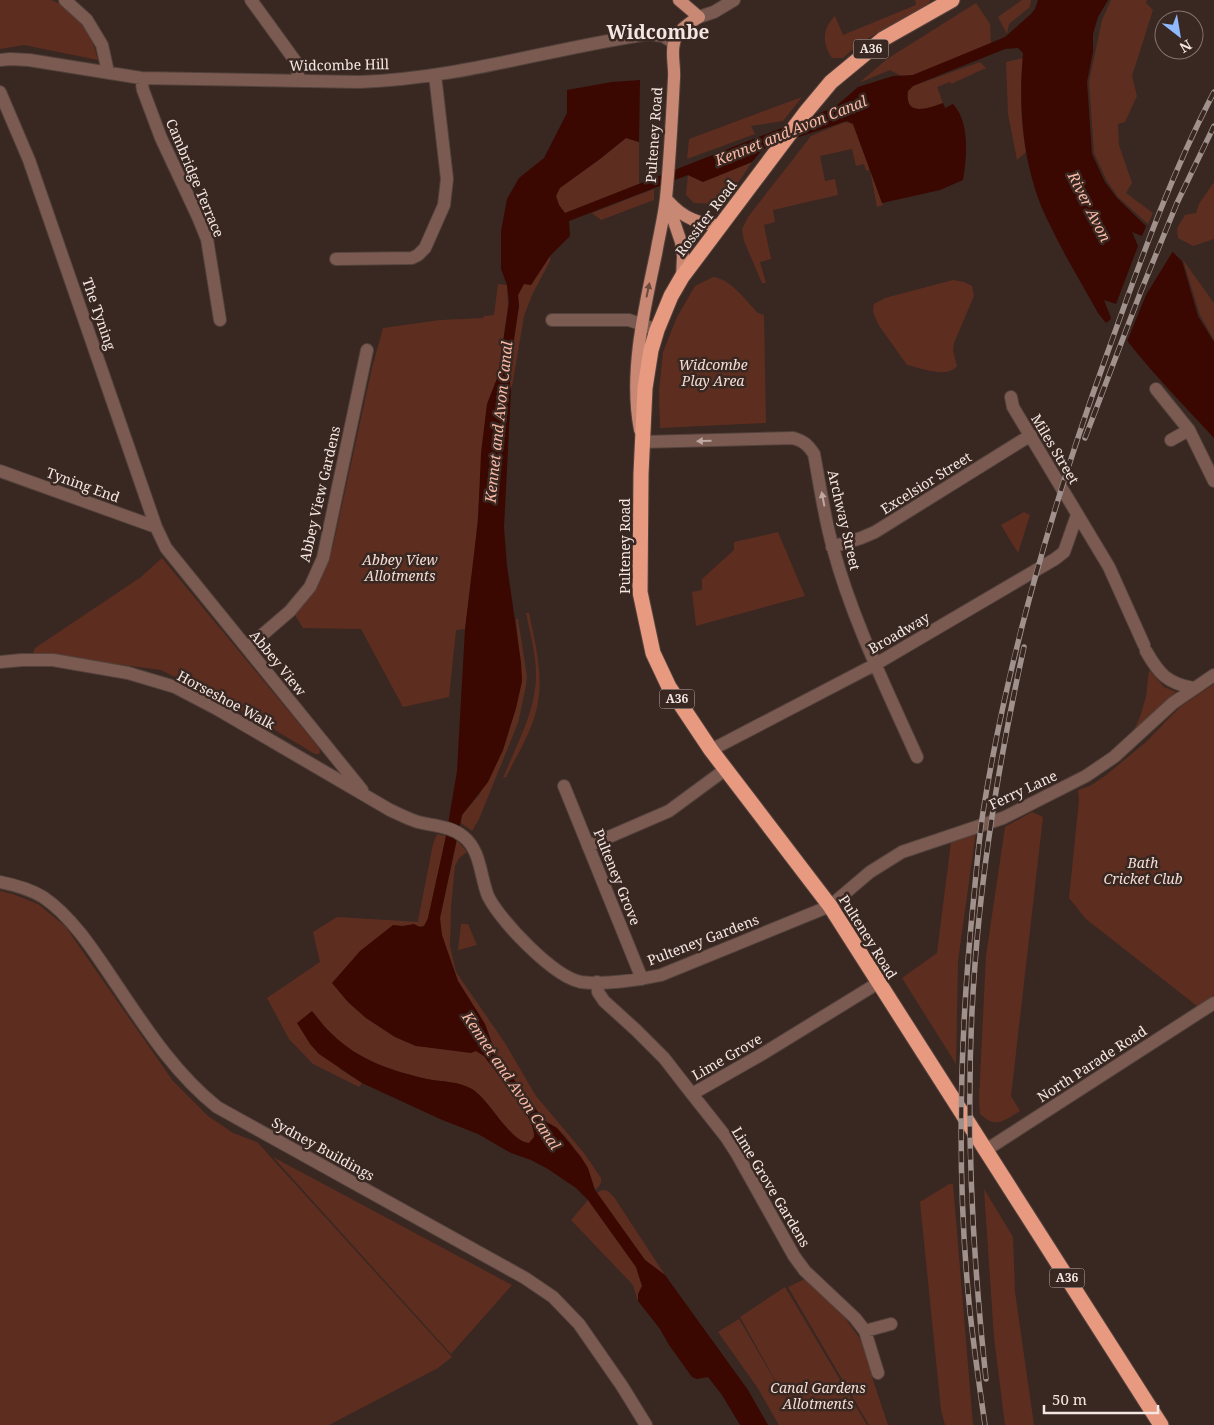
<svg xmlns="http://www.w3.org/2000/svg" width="1214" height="1425" font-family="'Noto Serif',serif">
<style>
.green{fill:#5d2e20}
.water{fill:#3a0800}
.pier{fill:#392721}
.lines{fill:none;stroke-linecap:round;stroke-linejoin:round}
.minor-casing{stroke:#53423c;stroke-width:14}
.major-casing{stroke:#53423c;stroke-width:14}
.highway-casing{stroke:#53423c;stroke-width:17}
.minor{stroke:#7b5b51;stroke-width:12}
.major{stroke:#c98873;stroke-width:12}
.highway{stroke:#e89a81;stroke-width:15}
.rail-casing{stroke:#a0918c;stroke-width:5.5}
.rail{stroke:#392721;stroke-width:4;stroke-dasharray:11;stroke-linecap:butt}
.oneway{fill:#6b493e}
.oneway2{fill:#bea8a1}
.labels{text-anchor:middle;stroke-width:5;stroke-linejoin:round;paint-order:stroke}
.shield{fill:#392721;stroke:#bcada9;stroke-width:1}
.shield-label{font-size:12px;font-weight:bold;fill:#f4e7e3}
.street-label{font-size:14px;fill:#f4e7e3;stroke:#392721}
.park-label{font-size:14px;font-style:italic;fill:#f3ddd6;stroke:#392721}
.water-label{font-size:15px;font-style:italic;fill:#f9b9a5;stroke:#392721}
.district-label{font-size:19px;font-weight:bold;fill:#f4e7e3;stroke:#392721}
</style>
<rect width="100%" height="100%" fill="#392721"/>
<path class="green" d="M0,0c11,0 43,0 51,0 23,8 43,37 47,60l-74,-15 -24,4z
M915,0h16l-3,4 -68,39 -17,15h-11c-10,-14 -10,-29 3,-42l8,19 73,-30z
M1022,0h9l-1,7 -21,17 -2,10 -9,-17z
M1111,0h36l-1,3 7,7 -21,66 5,20 -12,26 -7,2 1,21 13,38 -6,10 27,20 -5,11 -30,-27 -11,-16 -13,-28 -5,-71 13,-62z
M976,3l14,21 1,20 -78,31 -10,2 -13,-7 -31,13 28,-24z
M1023,58c-4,34 -2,61 3,94l-9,8 -9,-46 -2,-52z
M980,62l6,6 -35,16 -1,-2 -13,5 6,16c-14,5 -39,15 -35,-12l5,-5z
M802,97l-19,24 -32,5 4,8 -68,25 2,-20z
M845,122l8,2 30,81 -6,2 -7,-37 -4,1 -2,-7 -8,2 -4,-17 -32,7 5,25 10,-2 3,16 -65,15 2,12 -11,3 7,34 -11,3 6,21h-4l-18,-42 -2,-12 6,-12 63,-81z
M626,138l13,4v42l-74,29 -6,-8 -3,-9 3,-8 41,-29z
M752,162l-24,36 -3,-1 -11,7 -20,-1 -8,-8 2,-20 15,7z
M1214,182v57l-21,7 -15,-8 -1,-10 8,-13 11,-2 3,-9z
M654,189v11l-53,20 -9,-7z
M550,256v5l-18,34 -8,21 -12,71 -2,1 -1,-15 10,-67 -1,-11 6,-11 7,1z
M1183,260l31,43v37l-14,-25z
M713,277c18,2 33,24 45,36l6,2 2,108 -106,5 -1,-37 4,-39 14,-35 18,-31z
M953,280l11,2 8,4 2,10 -20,47 -1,8 4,15c-11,13 -35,2 -50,-1l-29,-41 -5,-12 1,-8 11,-6z
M498,284l9,1 1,21 -10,70 -11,28 -2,18 -10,130 -10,77 -9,1 -7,67 -46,10 -42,-78 -58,-1 -8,-13 23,-29 15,-40 39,-178 11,-40 57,-8 43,-2 1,-2 10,-1z
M1024,512l6,3 -12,38 -17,-28z
M778,532l27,64 -109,30 -4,-34 10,-2v-11l32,-29v-8z
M162,558l157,190 1,4 -1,2h-4l-65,-39 -89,-45 -128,-17 2,-5 106,-71z
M526,613h3c6,29 14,59 9,89 -4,26 -20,51 -32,75l-3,1c13,-32 33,-67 33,-103 0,-21 -6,-42 -10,-62z
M516,619h2l9,58 -1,9 -8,37 -39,96 -7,12 -11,-8 1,-8 17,-20 16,-28 8,-17 13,-42 6,-27z
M1149,670l15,17 12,5 -43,40 7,-15 6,-20z
M1214,684v311l-17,11 -111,-87 -17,-21 10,-98 -1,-10 12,-4 15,-10 41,-34 34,-35z
M1032,812l11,5 -32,279 9,15c-17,10 -24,18 -40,3l-1,-15 7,-143 19,-129z
M976,831l-18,130 -2,103 -54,-86 35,-25 14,-111z
M437,834l9,2 -19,87c-7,8 -15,-1 -24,3l-71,57 16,19 18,16 29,19 21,9 60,5 8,5c12,17 52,61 51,81l-6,6c-19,-1 -39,-43 -57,-54 -15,-8 -30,-7 -45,-10 -35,-8 -69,-19 -95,-45 -8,-7 -14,-16 -20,-23l28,58 22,14 -3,4 -46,-23 -24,-25 -22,-41 53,-36 -7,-30 24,-15 83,5 -2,-1 15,-77z
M457,840l10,12 -8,6 -4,8 -4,42 -1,38 6,26 49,71 31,53 48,57 17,25c1,6 -2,8 -6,12 -9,-22 -19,-44 -37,-61 -5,-5 -12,-6 -16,-12l-46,-62 -11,-31 -27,-43 -17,-46 -1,-17z
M0,891l13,3 25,10 27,22 108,155 35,35 25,17 24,9 195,215 -14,11 -109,57h-329z
M461,924h7l9,21 -19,5z
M273,1157l239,128 -61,69z
M949,1184h4l20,241h-28l-4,-15 -21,-208z
M984,1189l29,48 2,55 19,133h-29l-11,-88z
M602,1190l6,1 6,6 51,78 -20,-15 -48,-67z
M588,1200l48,67 6,19 -4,8v7l-5,-16 -62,-65z
M805,1279l40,39 13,18 9,16 6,28 15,45h-19l-81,-138z
M785,1287l82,138h-88l-22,-38 -39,-55 21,-13 49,84 -48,-86z"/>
<path class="water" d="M1038,0h70l-10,17 -5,17v18l-6,30 5,72 13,28 12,16 65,63 16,55 16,26v96c-36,-39 -73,-76 -103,-119l-5,4 -8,-10c-16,-29 -34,-58 -48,-88 -27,-53 -32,-113 -27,-172l-5,-5 -13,1 -80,32 -12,5 -5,5c-4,27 21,17 35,12l2,5 8,-4c17,18 14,53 10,76l-23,10 -58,13 -29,-79 -6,-3 -84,28 -11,13 -49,20 -15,-7 -119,46 1,15 -20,20 -19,29 -7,-1 -6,11 1,11 -10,67 2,18 -7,136 3,39 14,96 1,19 -6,27 -13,42 -15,32 -26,33 -22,103 2,17 16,46 27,43 11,31 44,60 6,7 11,6 24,29 7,11 7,22 50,70 20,15 83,115 20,35h-28l-18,-30 -14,-18 -11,2 -5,-2 -23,-32 -9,-16 -22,-28v-7l4,-8 -6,-19 -48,-67 -12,-12 -28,-19 -17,-9 -20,-7 -33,-19 -38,-15 -78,-36 -43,-29 -9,-10 -13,-21 15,-12c6,7 12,16 20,23 26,26 60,37 95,45 15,3 31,2 45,10 18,11 38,53 57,54l5,-6c2,-20 -38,-64 -50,-81l-8,-5 -5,2 -55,-7 -21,-9 -29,-19 -18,-16 -16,-19 28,-32 33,-26 10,1 11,-2 6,3 4,-1 4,-8 18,-82 11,-65 8,-142 13,-109 3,-67 6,-49 11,-28 11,-74 -2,-17 -6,-16v-38l6,-32 12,-21 25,-20 23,-45v-23l45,-8 28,-2 -1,62 -13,-4 -26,21 -40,29 -4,8 3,9 6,8 270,-106 23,-20 35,-11 20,-1 92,-38 26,-23 4,-5z"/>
<path class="pier" d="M1147,224l26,27 -27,44 -20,49 -16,-22 -1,2 2,-6 -7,-18 12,4 22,-58 -6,-14 10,4z"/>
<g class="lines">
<defs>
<path id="minor" d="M65,0l22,20 15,25 6,27
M251,0l45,62 3,19
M699,17l15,-5 20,-12
M0,60l10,-1 19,1 112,18 218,4c99,-3 193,-34 290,-48l14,2 11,7
M141,78l2,12 18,48 37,79 9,22 13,81
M0,92l29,68 127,367 10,21 196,242
M336,259l76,-1 6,-3 7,-7 19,-43 3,-26 -12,-104
M552,320h77l28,10
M1156,389l33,41 25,51
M1011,397l2,10 96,160 35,78
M1171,440l18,-10
M642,442l151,-4c11,3 15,7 21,16 6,31 10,63 19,94 19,71 54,142 84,209
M0,471l156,56
M832,547l29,-9 14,-6 156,-97
M247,648l43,-37 20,-24 13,-29 44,-208
M1146,651c13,23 21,32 47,37
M0,662l22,-2h31l75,13 47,14 42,22 173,101c9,4 18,9 28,12 16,4 33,4 46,15 17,14 16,39 24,59 12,25 66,81 93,86 23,3 58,-2 80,-7l169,-69 40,-34 32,-20 101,-34 83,-42 28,-19 59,-54 41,-28
M711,750l165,-86 179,-105 9,-7 13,-37
M564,786l78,193
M588,846l81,-35 57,-42
M0,882c15,3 30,7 43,15 27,18 49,51 67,78 32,47 62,96 107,132l308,171 28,19 26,27 43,62 24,39
M597,982l1,10 6,9 32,29 28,28 28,36 72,-41 114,-70
M692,1094l34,43 11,17 57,102 11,15 50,47 10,13 13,42
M986,1150l228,-147
M865,1331l26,-7"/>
<path id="major" d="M667,201l14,41 2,14 -1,21
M668,201c16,18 30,22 53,25
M640,430c-11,-56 4,-120 16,-176 3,-18 8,-37 10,-56 4,-40 6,-80 8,-120 1,-11 -3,-24 0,-35 2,-11 16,-21 25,-26l-20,-17"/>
<path id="highway" d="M952,0l-69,39 -52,43 -25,30 -124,165 -11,19 -14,34 -6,20 -6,38 -4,86 -1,118 13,61 16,34 42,63 119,156 331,519"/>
</defs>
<use href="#minor" class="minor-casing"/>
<use href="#major" class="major-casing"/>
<use href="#highway" class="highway-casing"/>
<use href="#minor" class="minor"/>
<use href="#major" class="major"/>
<use href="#highway" class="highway"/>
<defs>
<path id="rail" d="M1085,438l56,-147 36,-88 37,-77
M986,1379c-15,-138 -22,-276 -11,-415 8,-107 26,-213 49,-317
M985,1425c-6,-41 -12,-82 -16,-123 -13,-135 -9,-272 5,-407 3,-29 5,-59 10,-89 25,-154 70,-305 123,-452 32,-89 63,-178 107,-262"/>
</defs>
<use href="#rail" class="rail-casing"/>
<use href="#rail" class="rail"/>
</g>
<defs><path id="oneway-solid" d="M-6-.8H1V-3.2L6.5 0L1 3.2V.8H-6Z" transform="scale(1.25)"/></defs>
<use class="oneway" href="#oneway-solid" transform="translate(648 290) rotate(-78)"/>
<g class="oneway2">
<use href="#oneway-solid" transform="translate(704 441) rotate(178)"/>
<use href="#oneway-solid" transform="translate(823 499) rotate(-101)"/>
</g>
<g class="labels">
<g class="shield">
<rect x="853.5" y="39.5" width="35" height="19" rx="4"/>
<rect x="659.5" y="689.5" width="35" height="19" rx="4"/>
<rect x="1049.5" y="1268.5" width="35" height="19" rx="4"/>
</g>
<g class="shield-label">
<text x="871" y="53">A36</text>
<text x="677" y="703">A36</text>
<text x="1067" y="1282">A36</text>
</g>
<g class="street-label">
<text transform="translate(339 65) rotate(-1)" y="5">Widcombe Hill</text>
<text transform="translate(654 135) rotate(-86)" y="5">Pulteney Road</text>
<text transform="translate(195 178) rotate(67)" y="5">Cambridge Terrace</text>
<text transform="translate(706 218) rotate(-53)" y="5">Rossiter Road</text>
<text transform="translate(99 314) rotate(71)" y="5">The Tyning</text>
<text transform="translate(1055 449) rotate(59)" y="5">Miles Street</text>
<text transform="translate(926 483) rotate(-32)" y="5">Excelsior Street</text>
<text transform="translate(83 485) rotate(20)" y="5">Tyning End</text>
<text transform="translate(320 494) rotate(-77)" y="5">Abbey View Gardens</text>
<text transform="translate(844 520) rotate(77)" y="5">Archway Street</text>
<text transform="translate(625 546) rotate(-90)" y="5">Pulteney Road</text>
<text transform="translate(899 633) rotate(-30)" y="5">Broadway</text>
<text transform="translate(278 663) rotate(51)" y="5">Abbey View</text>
<text transform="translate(226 700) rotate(28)" y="5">Horseshoe Walk</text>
<text transform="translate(1023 790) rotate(-25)" y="5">Ferry Lane</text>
<text transform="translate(617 877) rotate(68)" y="5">Pulteney Grove</text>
<text transform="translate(868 937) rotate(58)" y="5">Pulteney Road</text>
<text transform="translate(703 940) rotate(-21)" y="5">Pulteney Gardens</text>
<text transform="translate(727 1057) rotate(-30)" y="5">Lime Grove</text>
<text transform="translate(1092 1064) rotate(-33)" y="5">North Parade Road</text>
<text transform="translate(323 1149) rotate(29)" y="5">Sydney Buildings</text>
<text transform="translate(771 1187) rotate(59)" y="5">Lime Grove Gardens</text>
</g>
<g class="park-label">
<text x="713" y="370">Widcombe<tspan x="713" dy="16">Play Area</tspan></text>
<text x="400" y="565">Abbey View<tspan x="400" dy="16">Allotments</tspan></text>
<text x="1143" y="868">Bath<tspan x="1143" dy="16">Cricket Club</tspan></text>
<text x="818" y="1393">Canal Gardens<tspan x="818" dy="16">Allotments</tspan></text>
</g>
<g class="water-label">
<text transform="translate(791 131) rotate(-22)" y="5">Kennet and Avon Canal</text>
<text transform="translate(1089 207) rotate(63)" y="5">River Avon</text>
<text transform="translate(499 422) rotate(-84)" y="5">Kennet and Avon Canal</text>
<text transform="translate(511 1081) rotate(56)" y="5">Kennet and Avon Canal</text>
</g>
<g class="district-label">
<text x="658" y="39">Widcombe</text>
</g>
</g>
<g transform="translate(1179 35) rotate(149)"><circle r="24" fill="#392721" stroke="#84746f"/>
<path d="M0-4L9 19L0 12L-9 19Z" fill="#8fb8fd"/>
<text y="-8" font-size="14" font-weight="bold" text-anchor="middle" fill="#f4e7e3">N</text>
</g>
<path d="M1044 1405v8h114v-8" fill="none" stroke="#f4e7e3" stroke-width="2.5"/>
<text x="1052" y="1405" font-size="15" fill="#f4e7e3" stroke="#392721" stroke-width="4" paint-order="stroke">50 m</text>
</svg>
